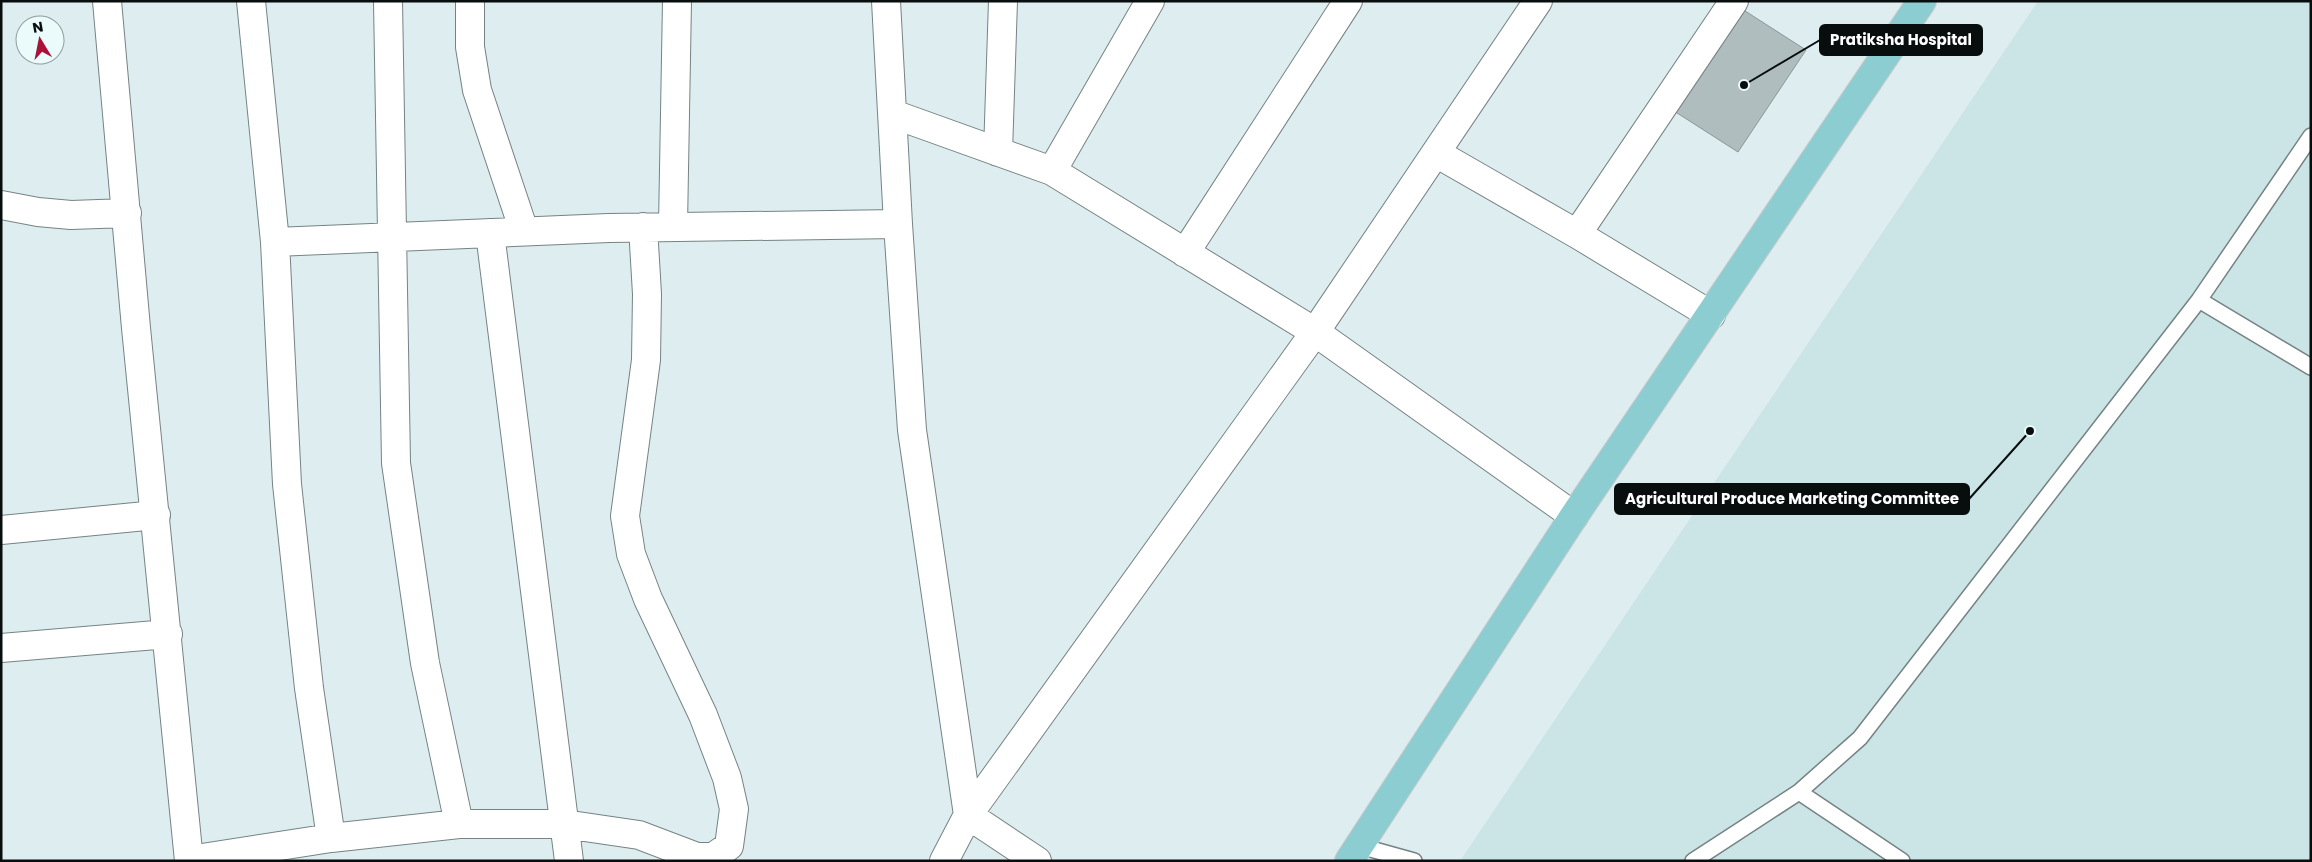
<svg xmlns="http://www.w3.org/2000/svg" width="2312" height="862" font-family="Poppins,sans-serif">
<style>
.built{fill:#cbe4e6}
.building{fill:#afbdbe;stroke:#899798}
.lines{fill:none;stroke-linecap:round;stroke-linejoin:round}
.lane-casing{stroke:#758384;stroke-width:18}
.street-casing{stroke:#758384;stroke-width:30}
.primary-casing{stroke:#c9caca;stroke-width:30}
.lane{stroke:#fff;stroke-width:15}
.street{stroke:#fff;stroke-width:28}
.primary{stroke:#8ccdd2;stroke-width:28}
.leader{fill:none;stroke:#080d0e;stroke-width:2}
.callout-dot{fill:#080d0e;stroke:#ebfbfc;stroke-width:2}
.callout{fill:#080d0e;stroke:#080d0e;stroke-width:2}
.callout-label{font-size:15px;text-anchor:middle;font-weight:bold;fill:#fff}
</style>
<rect width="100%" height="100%" fill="#deedef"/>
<path class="built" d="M2038,1h273v860h-851z"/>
<path class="building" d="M1742,9l64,41 -68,102 -64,-41z"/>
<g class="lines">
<defs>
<path id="lane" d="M2199,300l112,67
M1799,792l103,69
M1360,846l54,15
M1693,861l106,-69 61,-54 339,-438 112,-164"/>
<path id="street" d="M107,1l29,327 53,533
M251,1l24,241 12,242 22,204 22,150 128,-14h105l75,11 58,22h16l16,-11 5,-37 -7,-31 -24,-63 -55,-116 -17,-45 -6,-38 21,-156 1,-66 -4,-67
M388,1l8,462 29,200 34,161
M470,1v46l7,43 47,141
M886,1l12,223 14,206 56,385 69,46
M1150,1l-98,170 263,161 259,184
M893,114l159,57
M998,152l5,-151
M1436,153l141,81
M1,205l37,7 33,3 56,-2
M673,226l4,-225
M490,233l79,628
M275,242l334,-14 289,-4
M1185,253l163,-252
M1711,315l-134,-81 157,-233
M1,530l155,-15
M1,648l167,-14
M189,860l142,-22
M944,861l24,-46 347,-483 223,-331"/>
<path id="primary" d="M1349,861l225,-345 348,-515"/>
</defs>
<use href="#lane" class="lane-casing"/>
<use href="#street" class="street-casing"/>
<use href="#primary" class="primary-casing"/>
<use href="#lane" class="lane"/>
<use href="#street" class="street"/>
<use href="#primary" class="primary"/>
</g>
<path class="leader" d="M1744 85L1820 40M2030 431L1969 499"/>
<g class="callout-dot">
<circle cx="1744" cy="85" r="5"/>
<circle cx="2030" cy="431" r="5"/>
</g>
<g class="callout">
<rect x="1820" y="25" width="162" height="30" rx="5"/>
<rect x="1615" y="484" width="354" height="30" rx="5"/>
</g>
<g class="callout-label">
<text x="1901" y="45">Pratiksha Hospital</text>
<text x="1792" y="504">Agricultural Produce Marketing Committee</text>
</g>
<rect width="2312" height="862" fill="none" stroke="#080d0e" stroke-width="5"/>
<g transform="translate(40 40) rotate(350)"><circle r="24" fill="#ebfbfc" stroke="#909c9d"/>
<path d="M0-4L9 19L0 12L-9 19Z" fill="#a91238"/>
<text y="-8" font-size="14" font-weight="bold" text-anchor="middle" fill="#080d0e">N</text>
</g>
</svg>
